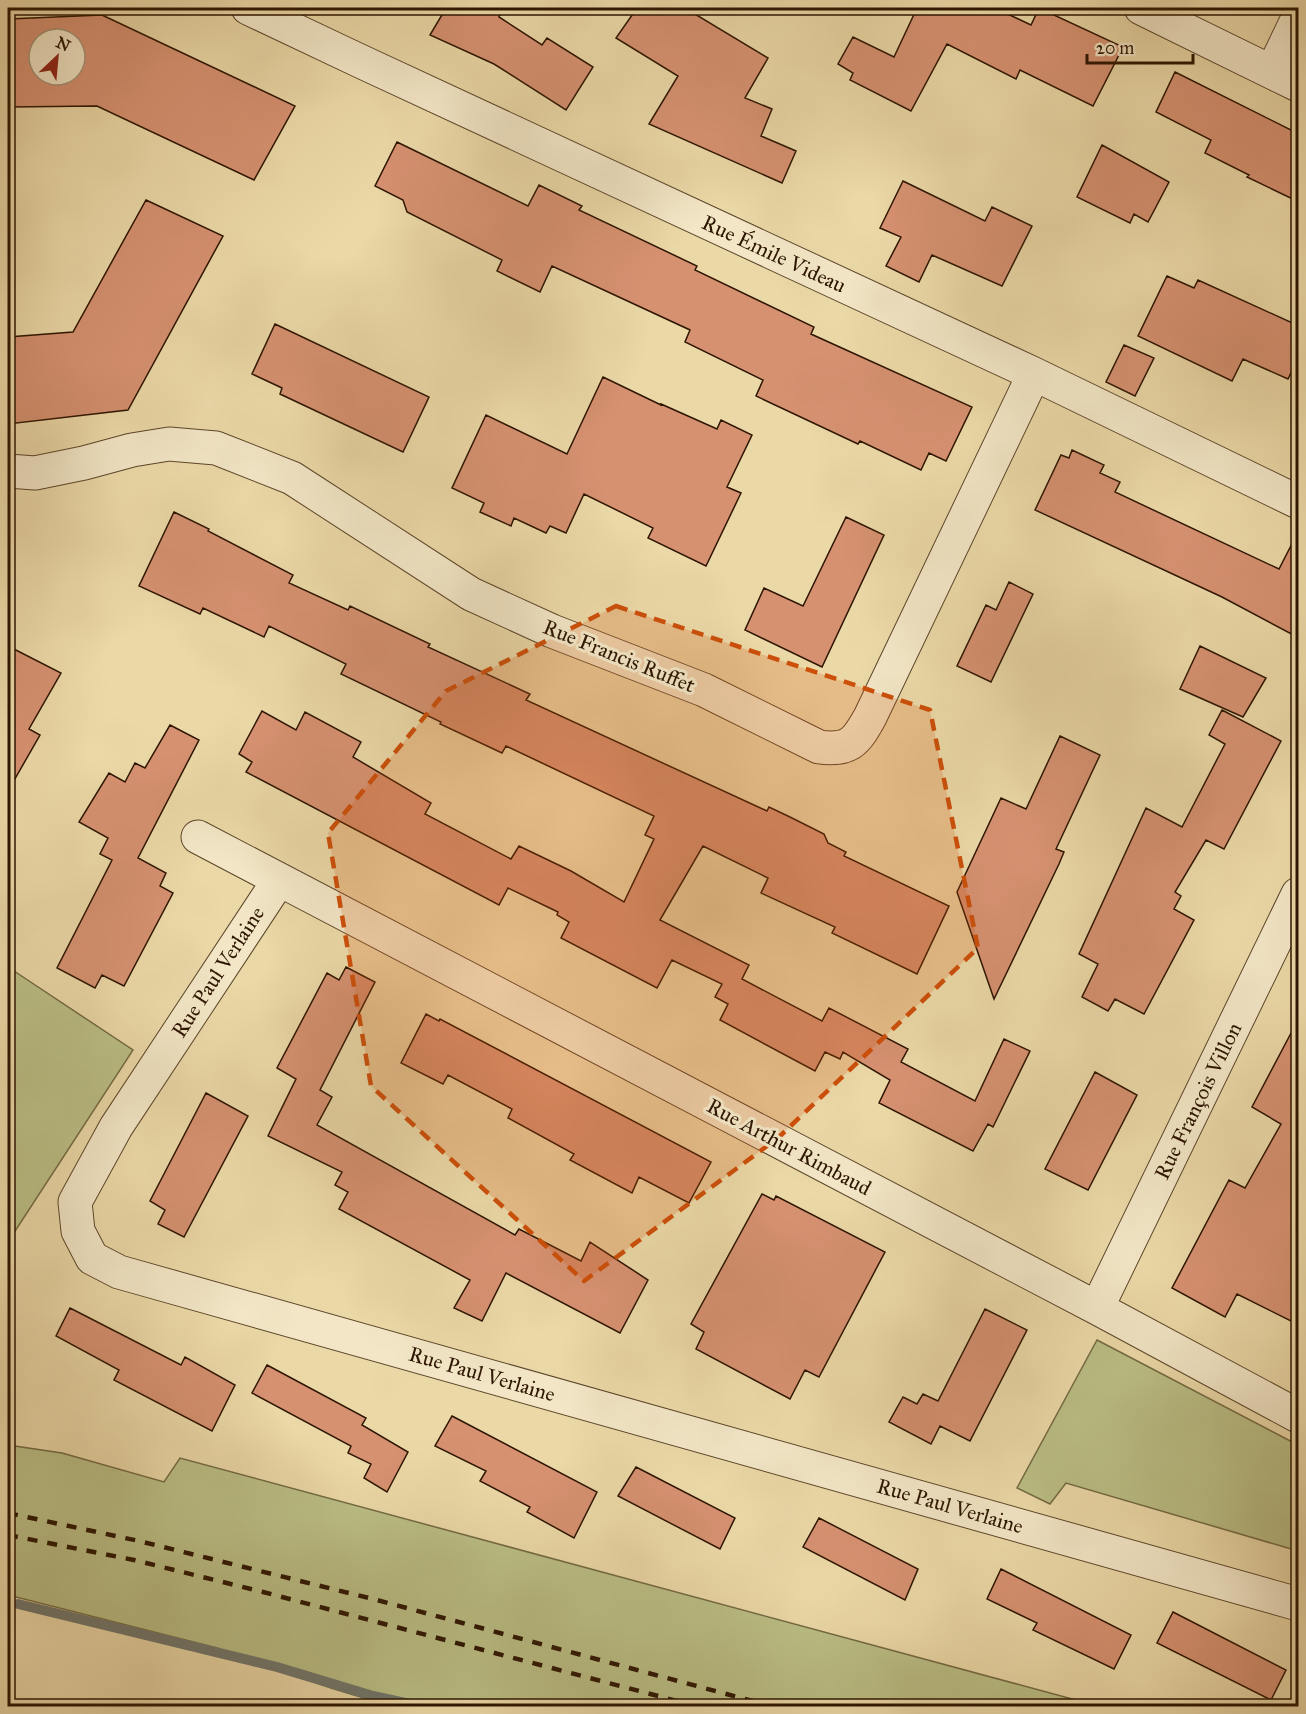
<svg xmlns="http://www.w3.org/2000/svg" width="1306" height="1714" font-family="'IM FELL Great Primer',serif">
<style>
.green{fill:#babe85;stroke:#746a43;stroke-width:1.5}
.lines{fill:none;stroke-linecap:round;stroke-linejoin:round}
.stream{stroke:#70766c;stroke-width:10}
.building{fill:#d69171;stroke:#2d1501;stroke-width:1.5;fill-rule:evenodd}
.minor-casing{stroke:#5c462a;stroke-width:35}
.minor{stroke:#f2e6c6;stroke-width:33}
.rail{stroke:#2d1501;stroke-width:4.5;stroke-dasharray:10 10;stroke-linecap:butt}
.marked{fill:#cc4f0a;fill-opacity:0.2;stroke:#cc4f0a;stroke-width:4.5;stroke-dasharray:12 8;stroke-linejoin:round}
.labels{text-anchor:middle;stroke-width:6;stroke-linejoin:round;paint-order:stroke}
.street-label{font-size:21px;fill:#2d1501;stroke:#f2e6c6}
</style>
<rect width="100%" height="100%" fill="#ebd8a7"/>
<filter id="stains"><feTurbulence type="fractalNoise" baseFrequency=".00333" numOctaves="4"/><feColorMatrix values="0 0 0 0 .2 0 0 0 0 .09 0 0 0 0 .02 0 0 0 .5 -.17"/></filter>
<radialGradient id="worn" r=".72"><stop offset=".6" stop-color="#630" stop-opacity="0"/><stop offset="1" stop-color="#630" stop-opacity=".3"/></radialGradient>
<path class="green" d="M8,967l125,83 -125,192z
M1097,1340l201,105v106l-232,-68 -16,21 -33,-16z
M8,1445l54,8 102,29 16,-24 918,248h-708l-59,-18 -114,-40 -209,-53z"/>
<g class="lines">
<path class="stream" d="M18,1604l259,63 96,29 46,10"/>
</g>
<path class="building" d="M446,8h57l-4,9 43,28 5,-7 46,29 -27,43 -72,-46 -64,-29z
M637,8h48l83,50 -23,40 27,11 -11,27 35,15 -14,32 -133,-59 29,-48 -62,-38z
M917,8h78l36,17 8,-17 84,39 -30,59 -73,-36 -4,9 -69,-35 -36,67 -61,-31 3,-7 -15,-9 15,-27 41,20z
M102,15l193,91 -41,74 -157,-74 -89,1v-88zM39,39h36v36h-36z
M1175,72l124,62v68l-52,-25 2,-2 -44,-22 6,-13 -55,-28z
M397,142l131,64 11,-21 43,21 -3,4 118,56 -2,4 119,57 -3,7 161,73 -26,54 -17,-8 -8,17 -61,-29 -2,3 -102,-48 7,-16 -78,-38 5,-12 -138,-64 -12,26 -43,-21 5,-11 -95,-48 -4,-12 -28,-14z
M1102,145l67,37 -21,40 -14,-8 -4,9 -53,-26z
M903,181l82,40 7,-14 40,19 -30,60 -70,-31 -13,27 -33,-16 15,-29 -21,-9z
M146,200l77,36 -95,174 -120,14v-87l65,-5z
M1167,276l27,12 4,-8 101,46v30l-11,23 -45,-20 -11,22 -94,-45z
M275,324l154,73 -26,55 -123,-58 2,-6 -30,-14z
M1124,345l30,13 -19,38 -29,-14z
M603,377l58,28v-1l56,25 4,-9 31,15 -25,52 14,6 -35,73 -58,-28 5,-10 -69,-34 -18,39 -16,-7 -4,7 -32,-15 -3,8 -31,-14 4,-9 -32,-15 34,-73 81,39z
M1072,450l32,15 -4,8 20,9 -5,10 164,77 20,-39v108l-77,-41 -187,-87 26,-55 8,3z
M174,512l35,17 -1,2 85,44 -4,8 59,27 2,-4 80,38 -2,3 102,47 -4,6 241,111 2,-4 21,10 34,17 4,9 18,9 -2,4 105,50 -32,68 -85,-41 3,-6 -74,-34 7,-15 -65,-32 -43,74 89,45 -7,14 80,42 7,-13 79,41 -7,13 74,39 29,-62 26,12 -37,76 -5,-3 -15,27 -94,-48 11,-23 -47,-28 -3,7 -15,-7 -10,19 -95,-51 8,-16 -13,-7 7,-13 -50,-24 -15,28 -96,-50 8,-16 -12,-7 1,-3 -50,-24 -9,17 -253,-133 6,-10 -13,-8 23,-43 34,19 9,-18 56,30 -8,15 78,46 -6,11 86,45 8,-13 52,25 53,31 30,-63 -9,-4 9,-19 -148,-70 -4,7 -62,-29 1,-2 -100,-48 5,-10 -77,-38 -5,11 -61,-29 -3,6 -61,-28z
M846,517l38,18 -62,132 -77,-37 19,-42 39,18z
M1009,582l24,12 -42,88 -34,-16 29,-61 10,5z
M8,646l53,27 -32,56 11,6 -32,56z
M1200,646l66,32 -23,39 -63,-28z
M1222,710l59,31 -57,108 -18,-9 -31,52 6,4 -7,13 20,11 -50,94 -29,-15 -7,12 -26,-14 16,-33 -19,-10 67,-146 36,19 43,-83 -16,-9z
M170,725l29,15 -61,118 28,15 -6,13 13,7 -49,93 -22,-11 -7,13 -38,-20 55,-108 -12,-6 8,-16 -29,-16 30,-49 16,9 10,-19 10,5z
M1060,736l40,19 -44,94 8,3 -5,12 -65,135 -37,-107 44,-94 25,11z
M346,967l29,15 -55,108 12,7 -15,28 198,110 4,-6 62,32 9,-19 58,38 -28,53 -114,-60 -24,48 -28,-13 16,-28 -131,-71 9,-17 -13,-7 7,-13 -74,-36 28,-57 -19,-11 50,-95 12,7z
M426,1014l13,7 1,-2 271,143 -22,41 -50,-26 -7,16 -62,-33 4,-6 -66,-36 4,-9 -64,-34 -5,9 -42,-21z
M1299,1018v307l-62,-31 -12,23 -53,-29 57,-108 16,8 36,-64 -29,-17z
M1095,1072l42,23 -49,95 -43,-21z
M206,1093l42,23 -64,121 -26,-13 7,-14 -15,-9z
M762,1194l12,6 2,-4 109,56 -66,125 -14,-7 -15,29 -94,-50 8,-17 -13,-8z
M70,1308l111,57 4,-8 50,28 -23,46 -98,-51 5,-10 -63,-34z
M985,1309l42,21 -57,111 -30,-15 -9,18 -42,-22 14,-25 14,7 6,-10 15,7z
M267,1365l99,53 -4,7 46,27 -21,40 -23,-14 7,-14 -23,-11 3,-7 -99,-53z
M452,1416l145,76 -23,46 -47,-26 3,-5 -50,-26 6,-10 -51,-25z
M636,1467l99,51 -15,31 -102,-53z
M819,1518l99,51 -13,31 -102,-53z
M1001,1569l130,66 -17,34 -81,-39 4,-7 -50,-24z
M1173,1612l113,58 -15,30 -114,-57z"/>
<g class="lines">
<defs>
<path id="minor" d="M248,8l112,53 674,313 264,128
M1141,8l157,77
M1272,72l26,-54
M8,471l27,2 49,-10 48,-13 37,-6 47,4 76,30 179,116 81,37 152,59 115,57c31,4 37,-5 51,-30l164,-343
M198,837l899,471 201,108
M279,880l-163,247 -41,75 3,29 14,27 27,14 1179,332
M1097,1308l201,-414"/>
</defs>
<use href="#minor" class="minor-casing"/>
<use href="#minor" class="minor"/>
<path class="rail" d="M8,1513l131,28 238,59 394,106
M8,1535l126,25 129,32 433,114"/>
</g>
<path class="marked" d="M616,606l314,104 48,238 -200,190 -194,143 -213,-195 -43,-253 118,-142z"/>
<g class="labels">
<g class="street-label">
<text transform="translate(774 254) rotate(25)" y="7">Rue Émile Videau</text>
<text transform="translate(619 656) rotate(22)" y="7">Rue Francis Ruffet</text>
<text transform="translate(218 972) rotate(-57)" y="7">Rue Paul Verlaine</text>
<text transform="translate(1198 1101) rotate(-64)" y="7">Rue François Villon</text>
<text transform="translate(789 1147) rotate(28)" y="7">Rue Arthur Rimbaud</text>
<text transform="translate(482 1374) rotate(16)" y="7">Rue Paul Verlaine</text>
<text transform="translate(950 1506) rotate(16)" y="7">Rue Paul Verlaine</text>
</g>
</g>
<rect width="1306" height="1714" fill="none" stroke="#ebd8a7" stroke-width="30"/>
<rect x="9" y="9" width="1288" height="1696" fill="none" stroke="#2d1501" stroke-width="3"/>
<rect x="15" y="15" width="1276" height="1684" fill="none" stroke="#2d1501" stroke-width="1.5"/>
<g transform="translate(57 57) rotate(26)"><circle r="28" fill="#f2e6c6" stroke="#a39277" stroke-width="1.5"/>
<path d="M0-4.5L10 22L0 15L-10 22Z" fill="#8f2418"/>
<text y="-9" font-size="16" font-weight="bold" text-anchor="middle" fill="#2d1501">N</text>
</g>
<path d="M1087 54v9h106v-9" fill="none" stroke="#2d1501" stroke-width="3"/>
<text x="1096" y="54" font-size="18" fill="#2d1501" stroke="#f2e6c6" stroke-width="4.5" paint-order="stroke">20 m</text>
<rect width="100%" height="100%" filter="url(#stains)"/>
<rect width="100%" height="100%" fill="url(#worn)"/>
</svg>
